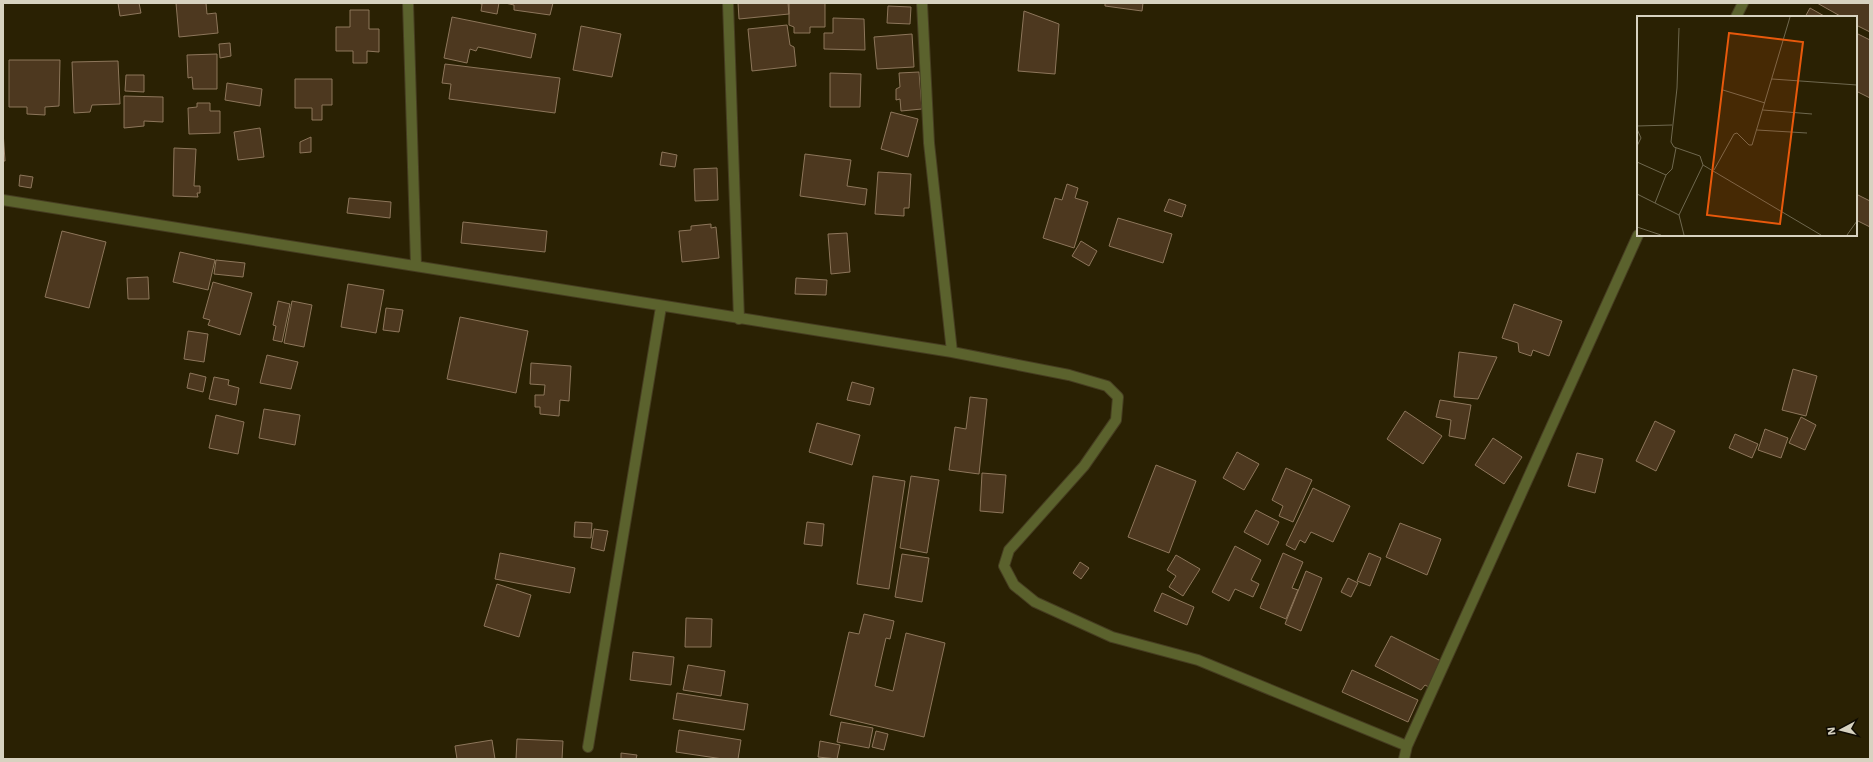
<svg xmlns="http://www.w3.org/2000/svg" width="1873" height="762" font-family="'Work Sans',sans-serif">
<style>
.building{fill:#4d381f;stroke:#8d765b}
.lines{fill:none;stroke-linecap:round;stroke-linejoin:round}
.minor-casing{stroke:#463d21;stroke-width:12}
.minor{stroke:#5b622d;stroke-width:10}
.inset-road{fill:none;stroke:#6f684f;stroke-width:1}
.view{fill:#e8590c;fill-opacity:0.15;stroke:#e8590c;stroke-width:2}
.inset-edge{fill:none;stroke:#d7d2c0;stroke-width:2}
</style>
<rect width="100%" height="100%" fill="#2a2103"/>
<path class="building" d="M118,3h21l2,10 -21,3z
M176,3h30l1,11 9,-1 2,20 -39,4z
M477,3h22l-2,11 -16,-3 1,-7z
M505,3h48l-3,12 -36,-5v-5z
M738,3h50l1,11 -50,5z
M789,3h36v24h-15v6h-16v-6l-5,-2z
M1105,3h38l-1,8 -37,-5z
M1817,3h53v29l-14,-7v-8h-14z
M888,6l23,1 -1,17 -23,-1z
M1810,8l16,9h-21z
M350,10h19v19h10v23l-12,-1v12h-14v-12h-17v-24h14z
M1024,11l35,13 -4,50 -37,-3z
M452,17l84,17 -5,24 -53,-11 -2,4 -6,-2 -3,14 -23,-5z
M833,18l31,1 1,31 -41,-1v-16h9z
M787,25l3,20 4,2 2,19 -44,5 -4,-42z
M581,26l40,8 -9,43 -39,-7z
M1856,33l14,7v58l-14,-7z
M912,34l2,33 -37,2 -3,-32z
M230,43l1,13 -11,2 -1,-14z
M217,54v35h-24l-1,-12 -4,1 -1,-23z
M9,60h51l-1,46 -14,1v8l-18,-1v-7h-18z
M118,61l2,43 -28,1 -2,7 -16,1 -2,-51z
M445,64l115,14 -5,35 -106,-14 2,-15 -9,-1z
M919,72l3,37 -21,2 -1,-12 -4,1v-11l4,-2 -1,-14z
M830,73l31,1 -1,33h-30z
M126,75h18v17l-19,-1z
M295,79h37v26h-10v15h-10v-12h-17z
M227,83l35,6 -2,17 -35,-6z
M124,96l39,1v25l-19,-1v5l-20,2z
M197,103h13v8h10v22l-31,1 -1,-26 9,-1z
M891,112l27,7 -10,38 -27,-8z
M260,128l4,29 -26,3 -4,-28z
M3,131l2,30h-2z
M311,137v15l-11,1v-11z
M174,148l22,1 -2,37h6v7h-3l1,4 -25,-1z
M662,152l15,3 -2,12 -15,-2z
M805,154l46,6 -4,26 20,3 -2,16 -65,-9z
M717,168l1,32 -23,1 -1,-32z
M878,172l33,2 -2,34h-5v8l-29,-2z
M20,175l13,2 -2,11 -12,-2z
M1067,184l11,4 -3,10 13,4 -14,46 -31,-10 12,-40 7,2z
M1856,194l14,7v26l-14,-7z
M349,198l42,4 -1,16 -43,-5z
M1169,199l17,6 -4,12 -18,-6z
M1118,218l54,16 -9,29 -54,-17z
M463,222l84,9 -2,21 -84,-9z
M711,224v4l5,-1 3,31 -37,4 -3,-31 12,-1v-4z
M62,231l44,11 -17,66 -44,-11z
M847,233l3,39 -19,2 -3,-40z
M1081,241l16,10 -8,15 -17,-10z
M180,252l35,8 -7,30 -35,-8z
M216,260l29,3 -2,14 -29,-3z
M148,277l1,22h-21l-1,-21z
M796,278l31,2 -1,15 -31,-1z
M213,282l39,11 -12,42 -32,-10 2,-5 -7,-2z
M348,284l36,6 -8,43 -35,-6z
M278,301l12,3 -8,38 -9,-2 3,-14 -3,-1z
M292,301l20,4 -8,42 -20,-4z
M1514,304l48,17 -13,35 -16,-6 -2,6 -12,-4 -1,-9 -16,-5z
M386,308l17,2 -4,22 -16,-2z
M460,317l68,14 -12,62 -69,-14z
M188,331l20,3 -4,28 -20,-3z
M1459,352l38,5 -19,42 -24,-2z
M267,355l31,7 -7,27 -31,-6z
M531,363l40,3 -2,35 -9,-1 -1,16 -19,-2v-7h-5v-12h9l1,-10 -15,-1z
M1793,369l24,7 -11,40 -24,-6z
M190,373l16,4 -3,15 -16,-4z
M214,377l15,3 -1,5 11,3 -3,17 -27,-6z
M852,382l22,6 -4,17 -23,-5z
M970,397l17,2 -8,75 -30,-4 6,-43 11,2z
M1440,400l31,5 -6,34 -16,-3 2,-16 -15,-3z
M264,409l36,6 -5,30 -36,-7z
M1405,411l37,25 -19,28 -36,-25z
M216,415l28,7 -6,32 -29,-6z
M1801,417l15,8 -11,25 -16,-7z
M1655,421l20,10 -19,40 -20,-10z
M817,423l43,12 -8,30 -43,-13z
M1765,429l23,9 -7,20 -23,-8z
M1735,434l23,10 -6,14 -23,-10z
M1493,438l29,19 -18,27 -29,-19z
M1237,452l22,12 -15,26 -21,-12z
M1577,453l26,6 -8,34 -27,-7z
M1156,465l40,16 -27,72 -41,-16z
M1286,468l26,12 -19,42 -14,-6 4,-10 -11,-6z
M982,473l24,2 -3,38 -23,-2z
M873,476l32,5 -16,108 -32,-5z
M911,476l28,4 -12,73 -27,-5z
M1313,488l37,18 -17,36 -22,-10 -6,11 -5,-3 -5,10 -9,-5z
M1256,510l23,12 -11,23 -24,-13z
M575,522l17,1 -1,15 -17,-1z
M807,522l17,2 -2,22 -18,-2z
M1400,523l41,16 -14,36 -41,-18z
M594,529l14,2 -4,20 -13,-3z
M1235,546l26,14 -10,20 8,4 -6,13 -18,-8 -6,12 -17,-9z
M500,553l75,15 -5,25 -75,-14z
M1283,553l20,9 -11,26 6,2 -12,29 -26,-11z
M1369,553l12,5 -11,28 -13,-5z
M902,554l27,4 -7,44 -27,-5z
M1176,555l24,14 -17,27 -14,-9 7,-11 -9,-6z
M1080,562l9,6 -8,11 -8,-6z
M1306,571l16,7 -21,53 -16,-7z
M1348,578l10,5 -7,14 -10,-5z
M497,584l34,11 -12,42 -35,-11z
M1162,593l32,14 -7,18 -33,-14z
M864,614l30,7 -4,18 -4,-1 -11,48 18,5 13,-58 39,10 -21,94 -94,-22 19,-83 10,2z
M686,618l26,1 -1,28h-26z
M1391,636l58,29 -13,26 -11,-6 -4,5 -46,-24z
M633,652l41,5 -3,28 -41,-5z
M688,665l37,6 -4,25 -38,-6z
M1352,670l66,30 -10,22 -66,-30z
M677,693l71,11 -4,26 -71,-11z
M841,722l32,6 -4,20 -32,-6z
M679,730l62,10 -3,19h-15l-47,-7z
M876,731l12,3 -4,16 -12,-3z
M517,739l46,2 -1,18h-46z
M492,740l3,19h-38l-2,-13z
M820,741l20,4 -3,14 -19,-2z
M621,753l16,2 -1,4h-15z"/>
<g class="lines">
<defs>
<path id="minor" d="M408,3l8,262
M728,3l11,316
M922,3l7,140 23,209
M1736,17l7,-14
M3,200l949,152 117,23 38,11 11,11 -2,23 -32,46 -75,84 -5,16 10,19 21,17 77,35 86,23 209,86
M588,747l73,-440
M1404,759l3,-13 231,-511"/>
</defs>
<use href="#minor" class="minor-casing"/>
<use href="#minor" class="minor"/>
</g>
<g transform="translate(1637 16)">
<rect width="220" height="220" fill="#2a2103"/>
<path class="inset-road" d="M42,12l-2,60 -6,54 3,5 26,9 3,9M135,63l85,6M86,74l42,13M126,94l49,4M0,110l35,-1M0,113l4,9 -4,8M120,114l50,3M0,146l29,13M77,154l20,-36 3,-1 12,12h3l38,-128M0,178l42,21 5,20M18,187l11,-28 6,-6 4,-21M42,199l24,-50 118,70M0,211l24,8M210,219l10,-14"/>
<path class="view" d="M92,17l74,9 -23,182 -73,-9z"/>
<rect width="220" height="220" class="inset-edge"/>
</g>
<rect width="1873" height="762" fill="none" stroke="#d7d2c0" stroke-width="8"/>
<g transform="translate(1841 730) rotate(263)" stroke="#0f0b02" stroke-width="3" paint-order="stroke">
<path d="M0-3L7 15L0 10L-7 15Z" fill="#d7d2c0"/>
<text y="-6" font-size="11" font-weight="bold" text-anchor="middle" fill="#d7d2c0">N</text>
</g>
</svg>
